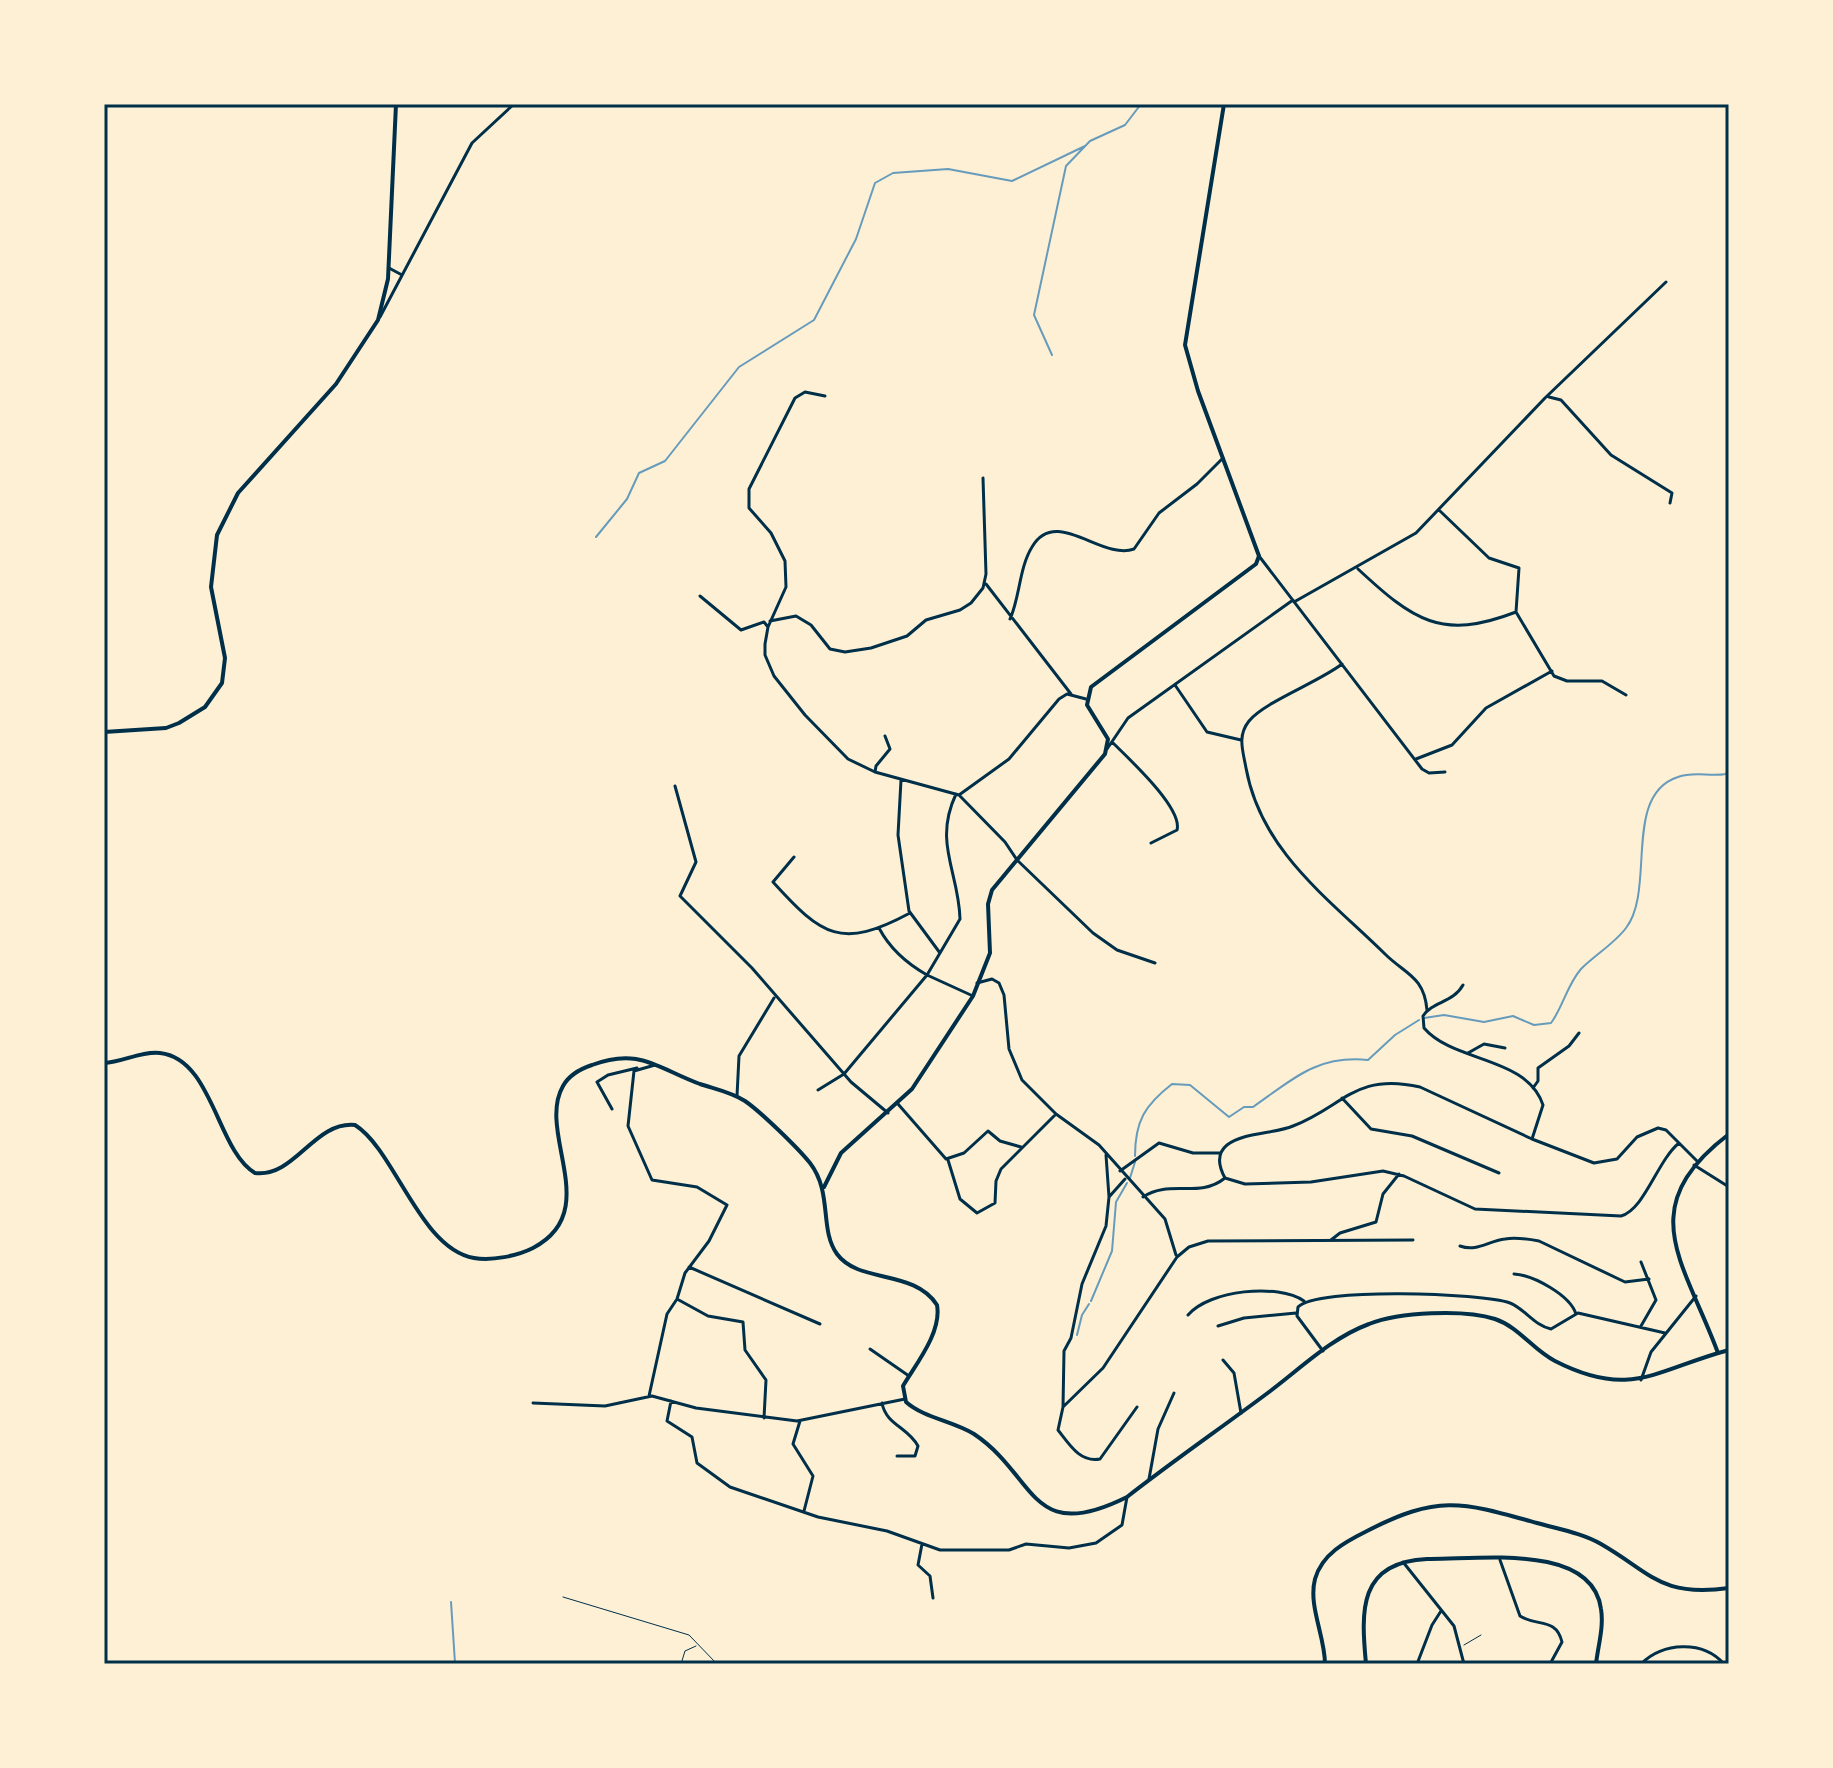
<svg xmlns="http://www.w3.org/2000/svg" width="1833" height="1768" font-family="'Varela Round',sans-serif">
<style>
.lines{fill:none;stroke-linecap:round;stroke-linejoin:round}
.stream{stroke:#669bbc;stroke-width:2}
.path{stroke:#003049;stroke-width:1}
.minor{stroke:#003049;stroke-width:3}
.tertiary{stroke:#003049;stroke-width:4}
.secondary{stroke:#003049;stroke-width:4}
.neatline{fill:none;stroke:#003049;stroke-width:3}
</style>
<rect width="100%" height="100%" fill="#fdf0d5"/>
<g class="lines">
<path class="stream" d="M1052,355l-18,-40 32,-149 24,-25 35,-16 16,-21
M596,537l31,-38 12,-26 26,-12 74,-94 75,-47 42,-81 19,-56 18,-10 55,-4 64,12 73,-35
M1424,1018l20,-3 40,7 29,-6 21,9 17,-2c12,-16 16,-38 30,-54 14,-14 34,-26 45,-41 30,-39 -4,-133 52,-151 16,-6 32,0 48,-3l3,-6
M1135,1156c0,-35 10,-51 37,-72l18,1 39,32 15,-10h9c40,-28 64,-52 115,-47l27,-25 24,-15
M1130,1178l5,-16
M1091,1301l21,-50 4,-49 11,-19
M1077,1335l5,-20 7,-11
M451,1602l4,61"/>
<path class="path" d="M563,1597l126,38 28,29
M1464,1645l17,-10
M681,1664l4,-13 11,-5"/>
<path class="minor" d="M389,268l13,7
M380,317l92,-174 42,-39
M825,396l-20,-4 -10,6 -46,91v19l22,25 14,28 1,26 -18,40 -3,17v11l9,21 31,39 43,44 27,13 84,23 46,47 12,18 76,73 24,17 38,13
M1549,397l12,3 50,55 61,38 -2,10
M1440,511l49,47 30,10 -3,44 38,64 13,5h35l24,14
M1259,556l163,213 7,4 16,-1
M1358,569c55,51 83,72 158,43
M986,584l85,110
M700,596l41,34 23,-8 4,5
M1294,602l122,-69 129,-135 121,-116
M1010,619c10,-22 9,-51 22,-72 24,-41 70,14 102,2l25,-36 38,-29 26,-26
M770,621l26,-5 15,9 19,24 15,3 26,-4 36,-12 19,-16 34,-10 11,-7 12,-15 3,-14 -3,-96
M1342,664c-23,18 -78,38 -93,57 -12,15 -6,30 -3,47 15,83 82,130 139,186 20,20 39,22 42,56
M1175,685l32,47 34,8
M1112,742c16,16 71,66 65,88l-26,13
M1107,749l21,-31 165,-118
M1416,759l36,-14 34,-37 66,-37
M875,772l1,-6 14,-17 -5,-13
M675,786l21,76 -16,34 72,72 99,114 37,31
M959,795l50,-36 50,-60 8,-5 19,5
M794,857l-21,25c49,54 68,68 137,31
M879,928c11,21 27,35 48,47l13,-22 -31,-42 -11,-76 3,-55
M940,953l20,-34c-1,-47 -27,-76 -4,-125
M977,983l15,-4 7,4 5,12 5,54 13,31 34,34 43,31 66,74 11,36
M1463,985c-10,18 -30,16 -40,31l1,12c30,35 103,28 119,77l-11,34
M1468,1053l16,-9 21,4
M1533,1088l5,-7v-13l31,-22 10,-13
M818,1090l26,-16 83,-99 46,21
M737,1096l2,-40 35,-58
M1342,1098l29,31 41,7 87,37
M898,1104l48,55 18,-6 24,-22 12,10 21,6
M612,1109l-15,-27 11,-7 29,-7
M1679,1143c-22,18 -34,66 -58,73l-146,-7 -71,-33 -21,-5 -72,11 -66,2 -20,-6c-6,-11 -9,-24 2,-33 17,-13 47,-11 66,-19 50,-19 62,-54 127,-39l112,52 62,24 23,-4 20,-22 21,-9 8,2 31,31
M948,1160l12,39 17,14 18,-10 1,-22 5,-12 55,-55
M1694,1165l35,22
M1120,1171l39,-28 34,10h27
M1109,1197l16,-18
M1143,1197c27,-18 56,2 82,-19
M1331,1240l9,-7 36,-11 7,-28 16,-20
M1460,1246c17,6 28,-5 45,-7 12,-2 23,0 34,2l86,41 24,-3
M689,1267l131,57
M1514,1274c19,1 56,21 62,40
M677,1299l31,17 35,6 2,28 21,30 -2,38
M1188,1315c21,-25 90,-32 116,-14
M1218,1326l26,-8 52,-5
M1641,1326l15,-26 -15,-38
M870,1349l39,27
M1323,1351l-26,-35 1,-9c19,-20 184,-14 212,-4 15,6 25,23 41,26l27,-16 87,20
M1223,1360l11,13 7,40
M1641,1380l10,-28 45,-56
M649,1396l18,-82 10,-15 8,-26 24,-32 18,-36 -30,-18 -45,-7 -24,-54 6,-55 21,-6
M671,1401l-4,20 25,16 5,26 33,24 88,30 69,14 53,19h69l17,-6 43,4 27,-5 26,-18 5,-28
M533,1403l72,3 47,-10 44,12 101,13 108,-22
M882,1403c4,22 26,24 36,43l-3,10h-18
M1063,1407l1,-56 7,-13 11,-54 24,-58 3,-29 -3,-42
M1137,1407l-37,52c-20,4 -31,-15 -42,-29l5,-23 40,-39 74,-111 12,-10 19,-6 205,-1
M800,1421l-7,23 20,32 -9,35
M1149,1479l9,-50 16,-36
M922,1544l-4,21 12,11 3,22
M1500,1560l20,56c17,11 36,1 42,26l-12,22
M1403,1562l51,64 10,38
M1417,1664l15,-39 9,-14
M1641,1664c22,-22 62,-24 83,0"/>
<path class="tertiary" d="M824,1187l17,-34 71,-64 61,-93 17,-43 -2,-49 4,-14 113,-136 3,-15 -21,-34 4,-18 165,-123 3,-8 -61,-165 -13,-46 39,-241
M1718,1353c-34,-92 -86,-145 11,-219
M1366,1664c-5,-53 -8,-102 61,-105 50,1 165,-17 174,50 3,18 -3,37 -5,55"/>
<path class="secondary" d="M104,732l62,-4 13,-5 26,-16 17,-24 3,-25 -14,-71 6,-52 21,-42 98,-109 42,-64 10,-41 8,-175
M104,1063c19,-1 37,-12 56,-10 53,6 57,98 95,120 40,5 59,-52 100,-48 40,25 65,124 119,133 18,3 43,-2 59,-10 71,-37 3,-115 30,-162 6,-11 17,-17 29,-21 47,-18 65,3 108,19 15,5 31,8 45,17 16,11 53,47 65,62 23,30 9,66 27,91 22,30 77,15 100,51 5,27 -21,59 -34,81l3,16c18,16 47,19 68,32 63,42 55,112 153,63 46,-36 94,-69 142,-105 31,-23 62,-54 100,-68 30,-12 95,-15 126,-5 24,8 38,31 60,42 76,39 102,8 174,-11
M1325,1664c0,-28 -17,-58 -10,-85 7,-25 30,-37 52,-48 72,-37 95,-29 170,-8 21,6 45,10 64,21 52,30 59,53 128,44"/>
</g>
<rect width="1833" height="1768" fill="none" stroke="#fdf0d5" stroke-width="212"/>
<rect x="106" y="106" width="1621" height="1556" class="neatline"/>
</svg>
